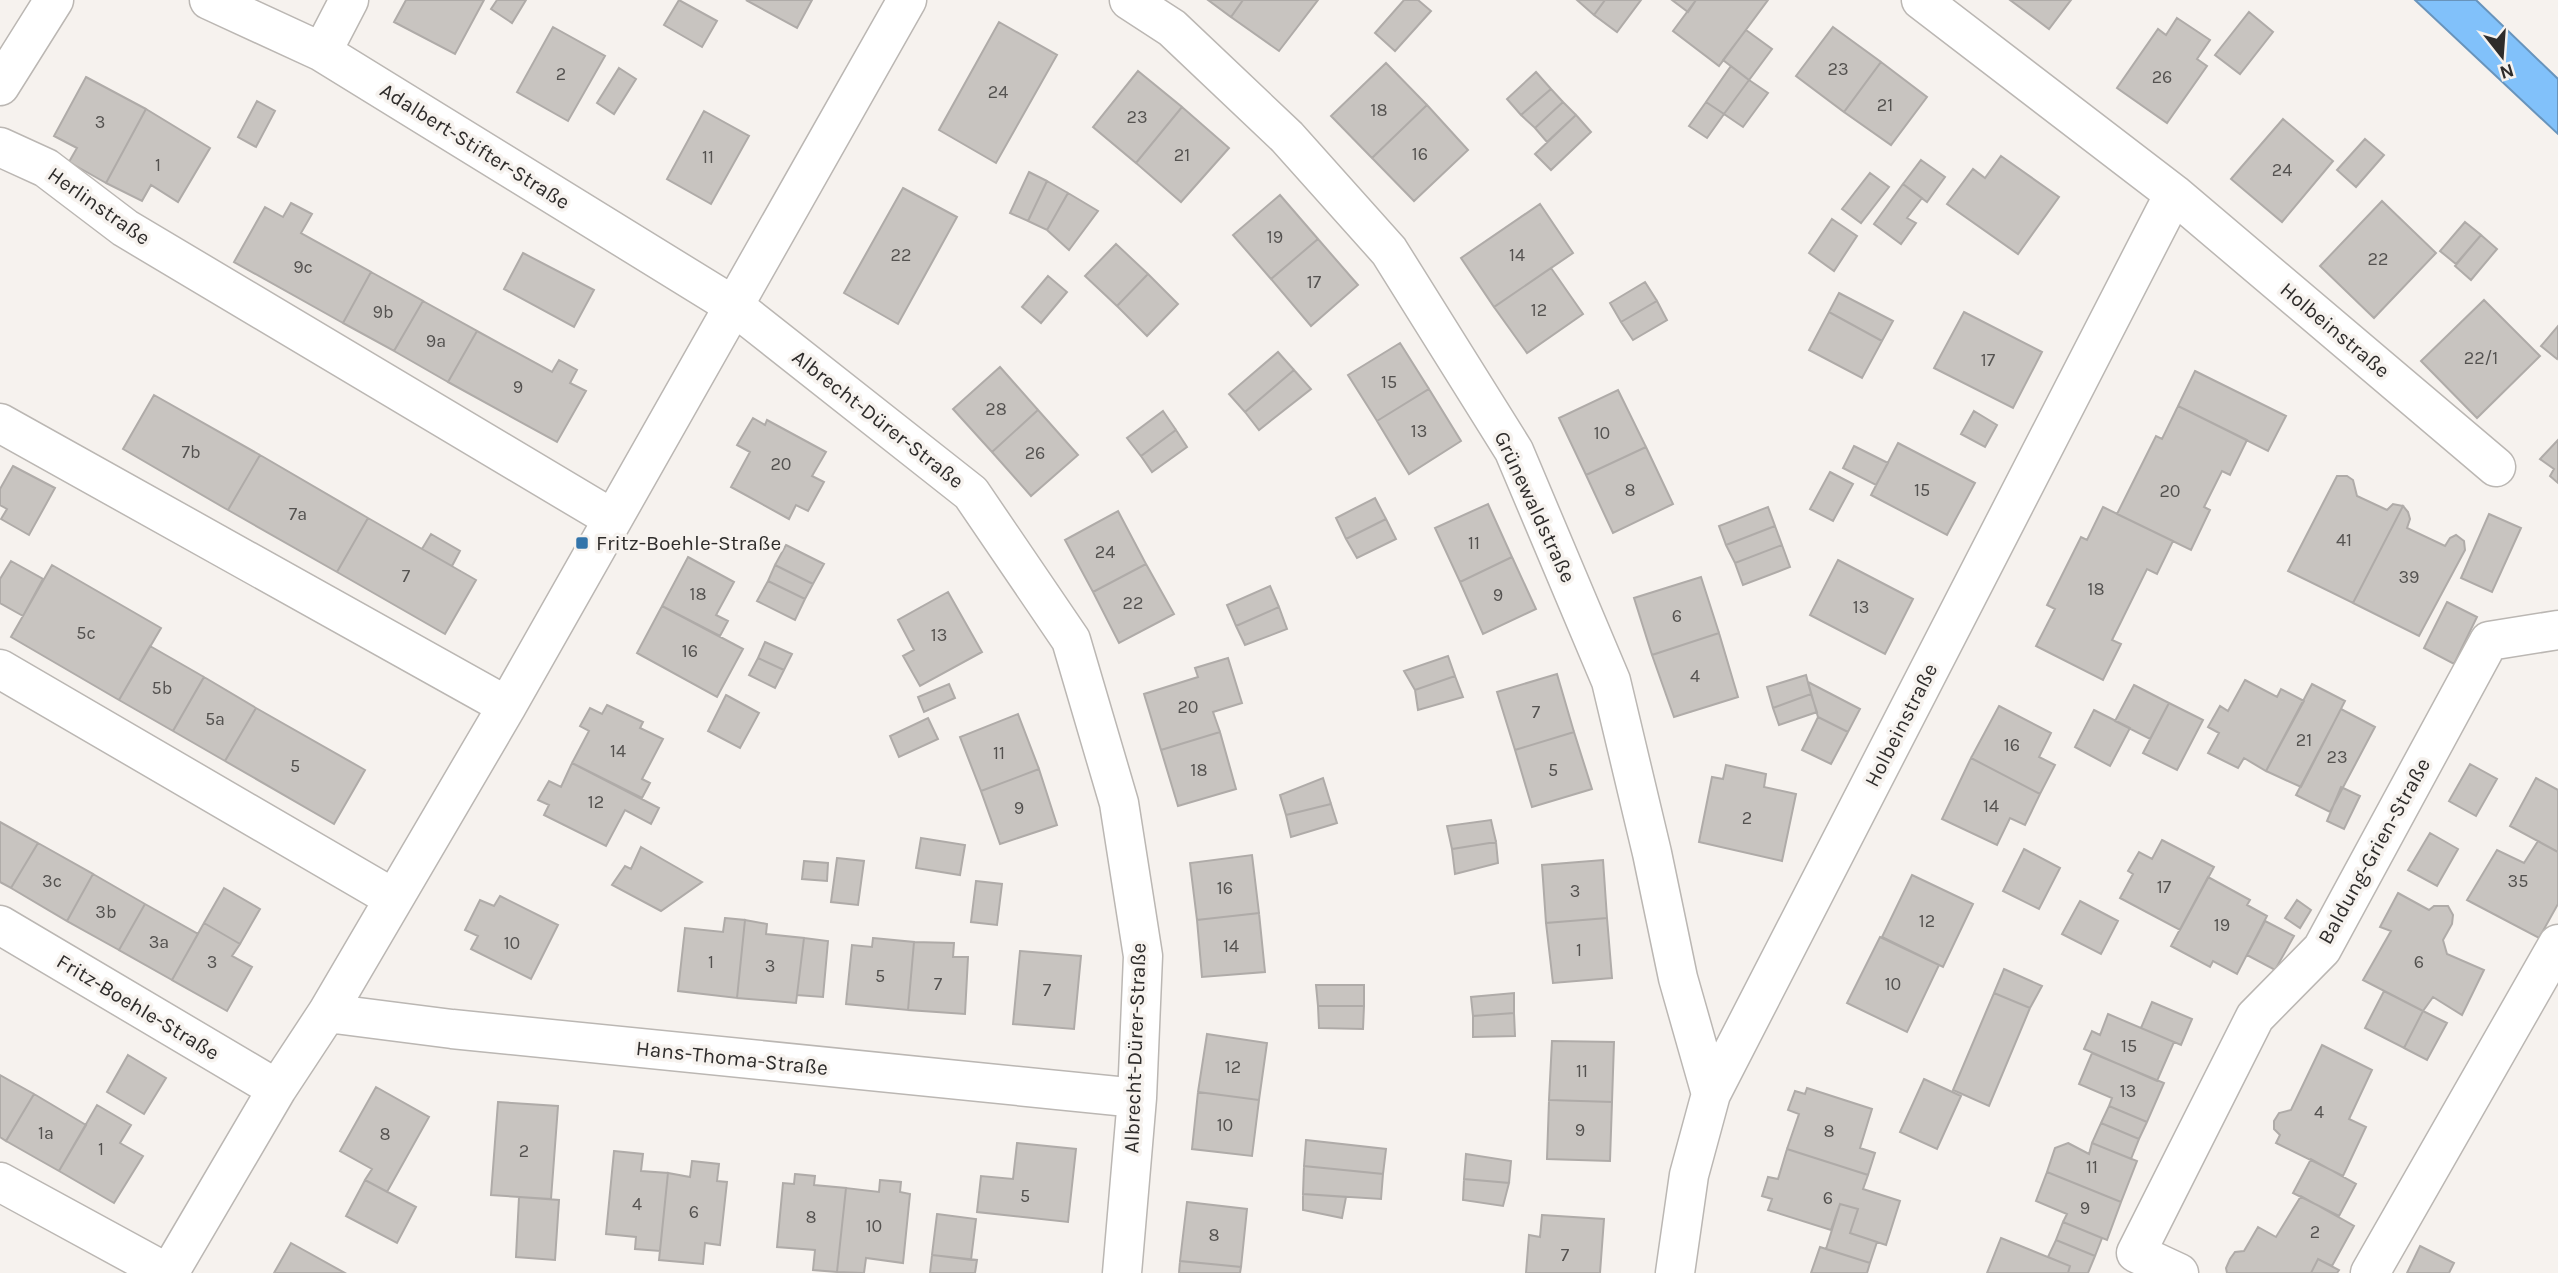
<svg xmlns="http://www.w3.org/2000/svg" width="2558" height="1273" font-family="Karla,sans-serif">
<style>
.water{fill:#81c1fa;stroke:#6894bc;stroke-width:2}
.building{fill:#c8c4c0;stroke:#afaba8;stroke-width:2}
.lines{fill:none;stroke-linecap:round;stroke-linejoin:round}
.minor-casing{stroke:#bbb7b3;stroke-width:41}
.minor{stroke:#fff;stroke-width:38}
.poi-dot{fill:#3274aa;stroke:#f6f2ee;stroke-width:2.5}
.labels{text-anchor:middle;stroke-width:7;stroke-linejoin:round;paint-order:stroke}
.number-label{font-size:18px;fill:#545250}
.street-label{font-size:21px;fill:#2e2c2b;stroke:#f6f2ee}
.poi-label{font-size:21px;fill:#2e2c2b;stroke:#f6f2ee;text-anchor:start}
</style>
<rect width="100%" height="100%" fill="#f6f2ee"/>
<path class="water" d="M2415,0h61l82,79v55z"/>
<path class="building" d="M406,0h78l-29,54 -61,-32z
M497,0h29l-14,23 -21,-14z
M679,0l38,21 -15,26 -38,-22z
M746,0h66l-15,28z
M1208,0h35l-12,17z
M1243,0h75l-39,51 -48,-34z
M1404,0h14l13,11 -36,40 -20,-18z
M1577,0h28l-11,15z
M1605,0h36l-24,32 -23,-17z
M1672,0h24l-8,12z
M1696,0h72l-49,66 -46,-35z
M2010,0h61l-22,29z
M2249,12l24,20 -33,42 -25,-19z
M2177,18l33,22 -13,19 10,7 -40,57 -50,-35 41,-59 8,6z
M999,22l58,33 -61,108 -57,-33z
M553,27l52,29 -37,65 -51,-29z
M1833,27l48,35 -37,50 -48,-36z
M1746,30l26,19 -23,31 -26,-20z
M1881,62l46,35 -36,48 -47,-33z
M1386,63l41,42 -55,53 -41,-42z
M1731,66l18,14 -25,34 -18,-12z
M619,68l17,11 -22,35 -17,-11z
M1138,71l44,36 -46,56 -43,-36z
M1536,72l15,17 -30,26 -14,-16z
M86,77l60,32 -40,74 -37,-21 8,-14 -23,-12z
M1749,80l19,13 -25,34 -19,-13z
M1551,89l12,13 -28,26 -14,-13z
M257,101l18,10 -19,36 -18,-10z
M1563,102l13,13 -29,27 -12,-14z
M1706,102l18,12 -17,24 -18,-12z
M1427,105l41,45 -54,51 -42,-43z
M1182,107l47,41 -48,54 -45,-39z
M146,109l64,39 -32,54 -27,-17 -9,16 -36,-18z
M704,111l45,25 -38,68 -44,-25z
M1576,115l15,17 -40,38 -16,-16z
M2283,119l50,42 -51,61 -51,-43z
M2365,139l19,16 -28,32 -19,-17z
M2001,156l58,41 -41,57 -71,-50 26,-35 12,9z
M1921,160l24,17 -18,25 -24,-18z
M1029,172l18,9 -19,40 -18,-8z
M1870,173l19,14 -28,36 -19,-14z
M1047,181l21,12 -21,37 -19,-9z
M1903,184l19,14 -15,20 9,5 -15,21 -27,-20z
M903,188l54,29 -59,107 -54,-31z
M1068,193l30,18 -29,39 -22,-20z
M1280,195l38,44 -47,40 -38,-44z
M2382,201l54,52 -62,65 -54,-52z
M291,203l21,11 -11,19 70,39 -28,51 -109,-61 31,-55 18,10z
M1540,204l33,49 -79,54 -33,-49z
M1832,219l25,17 -23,35 -25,-18z
M2465,222l16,13 -25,29 -16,-13z
M2481,235l16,14 -26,31 -16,-14z
M1318,239l40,46 -47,41 -40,-47z
M1116,244l32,30 -31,32 -32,-30z
M523,253l71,37 -20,37 -70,-38z
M1551,268l32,46 -56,39 -33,-46z
M371,272l52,29 -29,50 -51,-28z
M1148,274l30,30 -31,32 -30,-30z
M1048,276l19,16 -26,31 -19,-16z
M1645,282l12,19 -36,21 -11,-19z
M1839,293l54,28 -11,20 -53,-29z
M2484,300l56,56 -63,62 -56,-57z
M423,301l54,30 -29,51 -54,-31z
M1657,301l10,19 -34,20 -12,-18z
M1829,312l53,29 -20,37 -53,-28z
M1964,312l78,40 -29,56 -79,-40z
M2558,326v31l-1,2 -16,-13z
M477,331l75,41 7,-12 18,10 -7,13 16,8 -29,51 -109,-60z
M1400,343l29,46 -52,32 -29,-46z
M1278,352l16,18 -49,42 -16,-18z
M1000,367l38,43 -46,42 -39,-43z
M1294,370l17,19 -52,41 -14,-18z
M2195,371l91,45 -18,35 -90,-45z
M1429,389l32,52 -52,33 -32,-53z
M1618,390l28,57 -60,28 -27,-57z
M154,395l106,60 -32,55 -105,-61z
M2178,406l69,34 -17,35 -8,-4 -18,36 6,3 -19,40 -74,-36 39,-78 6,3z
M1038,410l40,45 -47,41 -39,-44z
M1163,411l13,19 -35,26 -14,-18z
M1974,411l23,14 -12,22 -24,-13z
M753,418l12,7 2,-5 59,32 -14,24 12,6 -16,29 -12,-6 -7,14 -58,-32 19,-35 -13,-7z
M1176,430l11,17 -35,25 -11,-16z
M2558,440v43l-8,-7 4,-7 -14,-10z
M1898,443l77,40 -28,52 -76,-40z
M1854,446l34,17 -12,22 -33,-17z
M1646,447l27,57 -60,29 -27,-58z
M260,455l108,63 -31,54 -109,-62z
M13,466l42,22 -26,47 -28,-16 6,-10 -7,-4v-16z
M1830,472l23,12 -20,37 -23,-12z
M2337,476h10l6,4 4,16 30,14 6,-6 10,2 -50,97 -65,-32z
M1375,498l11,21 -40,20 -10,-21z
M1488,504l24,53 -52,25 -25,-54z
M2403,506l5,6 2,7 -3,9 38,18 5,-8 6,-3 8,6 1,9 -46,86 -66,-33z
M1768,507l7,19 -49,19 -7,-19z
M2103,507l70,34 -16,33 -10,-5 -35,71 9,4 -18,36 -67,-34 19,-37 -8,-4 34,-68 6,3z
M1118,511l28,53 -53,28 -28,-52z
M2489,514l32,14 -29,64 -31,-14z
M368,518l108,62 -31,54 -108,-62z
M1386,519l10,20 -39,19 -11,-19z
M1775,526l7,19 -47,18 -9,-18z
M431,534l29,17 -8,15 -30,-17z
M786,545l38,19 -11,20 -38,-19z
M1782,545l8,22 -47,18 -8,-22z
M688,557l46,25 -18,33 12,6 -8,15 -58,-30z
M1512,557l24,52 -53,25 -23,-52z
M1838,560l75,39 -28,55 -75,-39z
M11,561l32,18 -20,37 -23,-13v-24z
M1146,564l28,50 -55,29 -26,-51z
M52,565l109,63 -42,72 -108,-63z
M775,565l38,19 -8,15 -37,-18z
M1701,577l18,56 -67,22 -18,-57z
M768,581l37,18 -10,21 -38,-19z
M1270,586l9,21 -43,19 -9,-21z
M948,592l34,60 -62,34 -17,-30 11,-6 -16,-30z
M2447,602l30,15 -23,47 -30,-16z
M662,606l81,43 -26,48 -80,-44z
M1279,607l8,22 -42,16 -9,-19z
M1719,633l19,64 -64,20 -22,-62z
M765,642l27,12 -8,16 -26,-12z
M150,646l54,31 -31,54 -54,-31z
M1448,656l7,20 -40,14 -11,-19z
M758,658l26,12 -9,18 -26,-13z
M1228,658l14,45 -29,9 7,20 -59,18 -17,-56 54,-17 -3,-9z
M1557,674l17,58 -59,18 -18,-58z
M1806,675l5,19 -38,14 -6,-21z
M1455,676l8,21 -45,13 -3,-20z
M204,677l52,31 -31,53 -52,-30z
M2245,680l32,17 4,-8 23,12 -38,70 -22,-13 -6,10 -30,-15 11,-20 -11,-6 12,-21 8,5z
M1808,682l52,27 -12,23 -30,-15z
M949,684l6,14 -31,14 -6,-15z
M2312,684l33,17 -44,86 -35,-16z
M2134,685l35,18 -19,36 -35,-18z
M1811,694l6,18 -38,13 -6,-17z
M726,695l33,18 -19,35 -32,-17z
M2169,703l34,17 -26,50 -34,-17z
M607,705l36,17 -3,6 23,11 -21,40 8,4 -8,15 -70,-35 17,-32 -9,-5 10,-18 12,6z
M1999,706l52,27 -12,24 16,8 -15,29 -69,-36z
M256,708l109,62 -31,54 -109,-63z
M2341,709l34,18 -45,85 -34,-17z
M2094,710l36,18 -20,38 -35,-19z
M1018,714l21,55 -58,22 -21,-54z
M1818,717l30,15 -17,32 -29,-14z
M928,718l10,21 -39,18 -9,-21z
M1220,732l16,57 -58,17 -17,-56z
M1574,732l18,57 -60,18 -17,-57z
M1971,758l69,36 -15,31 -15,-7 -13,27 -55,-26z
M572,763l87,45 -8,16 -26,-14 -19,36 -62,-31 5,-10 -11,-5 11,-19 12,6z
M2470,764l27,15 -21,37 -27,-15z
M1726,765l40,9 -2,13 32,7 -14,67 -83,-19 13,-65 11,2z
M1039,769l18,56 -57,19 -19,-53z
M1323,778l8,26 -45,11 -6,-20z
M2536,778l22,12v62l-48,-26z
M2341,787l19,9 -16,33 -17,-8z
M1331,804l6,19 -46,14 -5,-22z
M1491,820l5,22 -44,7 -5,-23z
M0,822l38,21 -27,45 -11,-6z
M2430,833l28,16 -21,37 -29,-16z
M921,838l44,7 -5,30 -44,-7z
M2162,840l52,27 -34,63 -60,-32 13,-24 -5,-3 11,-19 13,7z
M2538,841l20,11v52l-19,34 -72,-38 30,-50 27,13z
M1496,842l2,21 -43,11 -3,-25z
M38,843l55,31 -26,47 -56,-33z
M641,847l61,35 -41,29 -49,-26 13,-19 6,3z
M2024,849l36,19 -21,41 -36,-18z
M1252,855l7,58 -62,7 -7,-57z
M837,858l27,3 -6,44 -27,-3z
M1603,860l4,58 -61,5 -4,-58z
M804,861l24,2 -1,18 -25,-2z
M93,874l52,30 -26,46 -52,-29z
M1912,875l61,29 -30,63 -61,-30z
M2208,877l42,23 -3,5 20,11 -30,58 -24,-13 -3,6 -39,-21z
M976,881l26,3 -5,41 -26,-3z
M224,888l36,21 -20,35 -36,-21z
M2398,893l31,17 5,-4h14l5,9 -1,9 -9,16 4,14 37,16 -22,45 -29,-18 -10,14 -60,-31 28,-49 -11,-4z
M500,896l58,29 -27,54 -60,-30 7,-13 -13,-6 15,-30 14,6z
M2297,900l14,10 -11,18 -15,-10z
M2080,901l38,20 -17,33 -39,-20z
M145,904l53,30 -26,46 -53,-30z
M1259,913l6,59 -63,5 -5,-57z
M725,918l20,2 -8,78 -59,-7 7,-63 38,4z
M1607,918l5,60 -59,5 -7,-60z
M745,920l22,4 -1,10 38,4 -8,65 -59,-5z
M2265,921l29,15 -19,34 -28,-15z
M204,923l36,21 -8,12 20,11 -25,44 -55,-31z
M1880,937l59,28 -32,67 -60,-29z
M804,938l24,3 -5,56 -26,-2z
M873,938l41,4 -6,68 -62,-6 6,-59 20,2z
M914,942l40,1 -1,14h15l-3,57 -57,-4z
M1020,951l61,5 -7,73 -61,-5z
M2004,969l38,17 -12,22 -36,-15z
M1316,985h48v21h-46z
M2384,991l39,20 -19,37 -39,-20z
M1514,993v20l-41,3 -2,-19z
M1994,993l36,15 -41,98 -36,-16z
M2152,1002l40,17 -11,26 -40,-17z
M1318,1006h46l-1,23 -44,-1z
M2423,1011l24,12 -20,37 -23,-12z
M1514,1013l1,23 -42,1v-21z
M2108,1014l66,28 -17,39 -73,-32 8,-18 8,4z
M1207,1034l60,9 -8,57 -61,-8z
M1552,1041l62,1 -2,60 -63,-2z
M2322,1045l50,25 -23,49 17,8 -23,49 -67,-33 4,-8 -6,-6v-8l5,-8 12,-3z
M2092,1053l72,30 -17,39 -38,-16 3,-8 -33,-14z
M128,1055l38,23 -22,36 -37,-22z
M0,1075l34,19 -28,47 -6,-4z
M1924,1079l37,17 -24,53 -37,-17z
M376,1087l53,30 -42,75 -22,-12 7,-11 -32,-18z
M1807,1088l65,21 -12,39 15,5 -7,22 -81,-26 12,-35 -11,-4 7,-19 10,3z
M1198,1092l61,8 -7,56 -60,-7z
M34,1094l52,31 -27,46 -53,-30z
M1549,1100l63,2 -2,59 -63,-2z
M498,1102l60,4 -7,93 -60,-4z
M97,1105l34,20 -11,18 23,13 -29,47 -55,-32z
M2109,1106l38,16 -8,17 -38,-16z
M2101,1123l38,16 -8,20 -39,-16z
M1306,1140l80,9 -3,25 -79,-8z
M1017,1143l59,6 -8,73 -91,-10 4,-36 32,3z
M2068,1143l21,11 3,-11 45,18 -16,41 -74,-30 8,-24z
M1787,1149l81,26 -5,14 37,12 -14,44 -36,-12 8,-24 -18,-5 -9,26 -63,-20 4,-11 -10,-3 6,-19 10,2z
M614,1151l29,3 -2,17 27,2 -8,78 -25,-2 1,-12 -30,-3z
M1466,1154l45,7 -2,22 -45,-4z
M2311,1159l45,25 -17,32 -46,-23z
M692,1161l27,3 -2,17 10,1 -7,63 -15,-2 -2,21 -44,-4 9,-87 22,4z
M1304,1166l79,8 -2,25 -78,-5z
M2047,1172l74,30 -14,38 -44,-18 4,-8 -31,-13z
M795,1174l20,2 -1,9 32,3 -9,84 -24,-2 2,-20 -38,-3 6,-64 11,1z
M1464,1179l45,4 -6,23 -40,-6z
M365,1180l51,27 -19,36 -51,-27z
M880,1180l21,2 -1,10 10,2 -7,69 -37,-5 -2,15 -27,-1 9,-84 33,4z
M1303,1194l43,3 -4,21 -39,-8z
M2301,1196l53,30 -22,40 -14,-7 -7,14h-84l-1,-5 4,-9 5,-7 9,-1 14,-24 18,10z
M519,1197l40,3 -4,60 -39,-3z
M1187,1202l60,7 -6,58 -61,-6z
M1840,1204l18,5 -8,24 27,9 -7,21 -44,-14z
M937,1214l39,5 -5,41 -39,-5z
M1542,1215l62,4 -4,54h-74l3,-38 11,2z
M2063,1222l39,16 -7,18 -39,-16z
M2001,1238l69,28 -2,7h-81z
M2056,1240l39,16 -7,17h-20l2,-7 -22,-9z
M291,1243l54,30h-71z
M2420,1246l34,17 -5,10h-42z
M1820,1247l50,16 -3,10h-56z
M932,1255l45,5 -2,13h-45z
M2318,1259l21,11 -2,3h-26z
M1180,1261l61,6 -1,6h-61z"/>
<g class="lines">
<defs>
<path id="minor" d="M209,0l113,52 412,254 237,187 100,147 48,163 24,153 -6,142 -15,175
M1129,0l43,28 115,109 102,114 125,200 97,230 41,172 26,125 33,116
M322,52l27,-52
M0,86l54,-86
M0,147l46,21 79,60 488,291
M2174,194l322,273
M0,423l507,283
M0,669l393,229
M0,925l277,164
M327,1013l125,16 685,69
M0,1182l167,91
M169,1273l108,-184 50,-76 180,-307 400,-706
M1675,1273l14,-98 22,-81 463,-900 -253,-194
M2179,1273l-43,-20 119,-236 67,-68 167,-308 69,-11
M2370,1273l188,-329"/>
</defs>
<use href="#minor" class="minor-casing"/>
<use href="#minor" class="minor"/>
</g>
<rect class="poi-dot" x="575" y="536" width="14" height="14" rx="3.5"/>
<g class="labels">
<g class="number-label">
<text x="1838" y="75">23</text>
<text x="561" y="80">2</text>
<text x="2162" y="83">26</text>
<text x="998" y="98">24</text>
<text x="1885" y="111">21</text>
<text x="1379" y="116">18</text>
<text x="1137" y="123">23</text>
<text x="100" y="128">3</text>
<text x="1420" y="160">16</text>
<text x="1182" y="161">21</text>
<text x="708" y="163">11</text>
<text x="158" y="171">1</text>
<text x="2282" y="176">24</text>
<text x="1275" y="243">19</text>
<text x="901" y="261">22</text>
<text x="1517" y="261">14</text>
<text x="2378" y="265">22</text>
<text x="303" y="273">9c</text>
<text x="1314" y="288">17</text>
<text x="1539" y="316">12</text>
<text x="383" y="318">9b</text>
<text x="436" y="347">9a</text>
<text x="2481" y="364">22/1</text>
<text x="1988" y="366">17</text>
<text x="1389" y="388">15</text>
<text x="518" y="393">9</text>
<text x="996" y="415">28</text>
<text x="1419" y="437">13</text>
<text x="1602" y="439">10</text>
<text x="191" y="458">7b</text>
<text x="1035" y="459">26</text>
<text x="781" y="470">20</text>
<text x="1630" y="496">8</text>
<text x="1922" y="496">15</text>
<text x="2170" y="497">20</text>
<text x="298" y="520">7a</text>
<text x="2344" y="546">41</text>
<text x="1474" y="549">11</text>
<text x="1105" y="558">24</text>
<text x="406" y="582">7</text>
<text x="2409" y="583">39</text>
<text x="2096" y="595">18</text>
<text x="698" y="600">18</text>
<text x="1498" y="601">9</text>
<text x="1133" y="609">22</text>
<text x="1861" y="613">13</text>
<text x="1677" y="622">6</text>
<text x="86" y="639">5c</text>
<text x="939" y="641">13</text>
<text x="690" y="657">16</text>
<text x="1695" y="682">4</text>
<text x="162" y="694">5b</text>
<text x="1188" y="713">20</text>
<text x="1536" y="718">7</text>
<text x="215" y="725">5a</text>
<text x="2304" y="746">21</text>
<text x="2012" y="751">16</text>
<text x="618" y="757">14</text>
<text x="999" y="759">11</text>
<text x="2337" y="763">23</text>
<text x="295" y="772">5</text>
<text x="1199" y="776">18</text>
<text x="1553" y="776">5</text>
<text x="596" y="808">12</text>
<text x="1991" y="812">14</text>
<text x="1019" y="814">9</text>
<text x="1747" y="824">2</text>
<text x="52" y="887">3c</text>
<text x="2518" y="887">35</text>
<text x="2164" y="893">17</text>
<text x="1225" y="894">16</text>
<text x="1575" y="897">3</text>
<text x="106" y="918">3b</text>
<text x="1927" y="927">12</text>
<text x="2222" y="931">19</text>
<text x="159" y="948">3a</text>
<text x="512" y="949">10</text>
<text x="1231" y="952">14</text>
<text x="1579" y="956">1</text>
<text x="212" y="968">3</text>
<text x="711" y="968">1</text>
<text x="2419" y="968">6</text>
<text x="770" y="972">3</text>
<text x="880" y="982">5</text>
<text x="938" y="990">7</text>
<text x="1893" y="990">10</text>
<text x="1047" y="996">7</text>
<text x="2129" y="1052">15</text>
<text x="1233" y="1073">12</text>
<text x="1582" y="1077">11</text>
<text x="2128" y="1097">13</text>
<text x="2319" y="1118">4</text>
<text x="1225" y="1131">10</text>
<text x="1580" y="1136">9</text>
<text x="1829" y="1137">8</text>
<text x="46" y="1139">1a</text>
<text x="385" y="1140">8</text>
<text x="101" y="1155">1</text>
<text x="524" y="1157">2</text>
<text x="2092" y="1173">11</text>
<text x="1025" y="1202">5</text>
<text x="1828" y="1204">6</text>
<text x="637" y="1210">4</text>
<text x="2085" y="1214">9</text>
<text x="694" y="1218">6</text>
<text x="811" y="1223">8</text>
<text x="874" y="1232">10</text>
<text x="2315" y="1238">2</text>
<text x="1214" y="1241">8</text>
<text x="1565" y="1261">7</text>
</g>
<g class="street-label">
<text transform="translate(475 146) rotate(32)" y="7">Adalbert-Stifter-Straße</text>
<text transform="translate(99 206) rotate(35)" y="7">Herlinstraße</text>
<text transform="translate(2335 330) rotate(40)" y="7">Holbeinstraße</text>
<text transform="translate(878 419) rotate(38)" y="7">Albrecht-Dürer-Straße</text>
<text transform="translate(1535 507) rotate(65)" y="7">Grünewaldstraße</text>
<text transform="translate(1901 725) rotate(-63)" y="7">Holbeinstraße</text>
<text transform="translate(2374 851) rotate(-61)" y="7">Baldung-Grien-Straße</text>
<text transform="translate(138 1007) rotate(31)" y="7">Fritz-Boehle-Straße</text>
<text transform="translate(1135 1048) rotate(-88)" y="7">Albrecht-Dürer-Straße</text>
<text transform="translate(732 1058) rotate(6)" y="7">Hans-Thoma-Straße</text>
</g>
<g class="poi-label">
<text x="596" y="550">Fritz-Boehle-Straße</text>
</g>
</g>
<g transform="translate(2502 56) rotate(163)" stroke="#f6f2ee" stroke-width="5" paint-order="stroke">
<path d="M0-5L12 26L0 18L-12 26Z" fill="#2e2c2b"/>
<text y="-10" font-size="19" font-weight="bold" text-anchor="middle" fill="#2e2c2b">N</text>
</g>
</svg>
